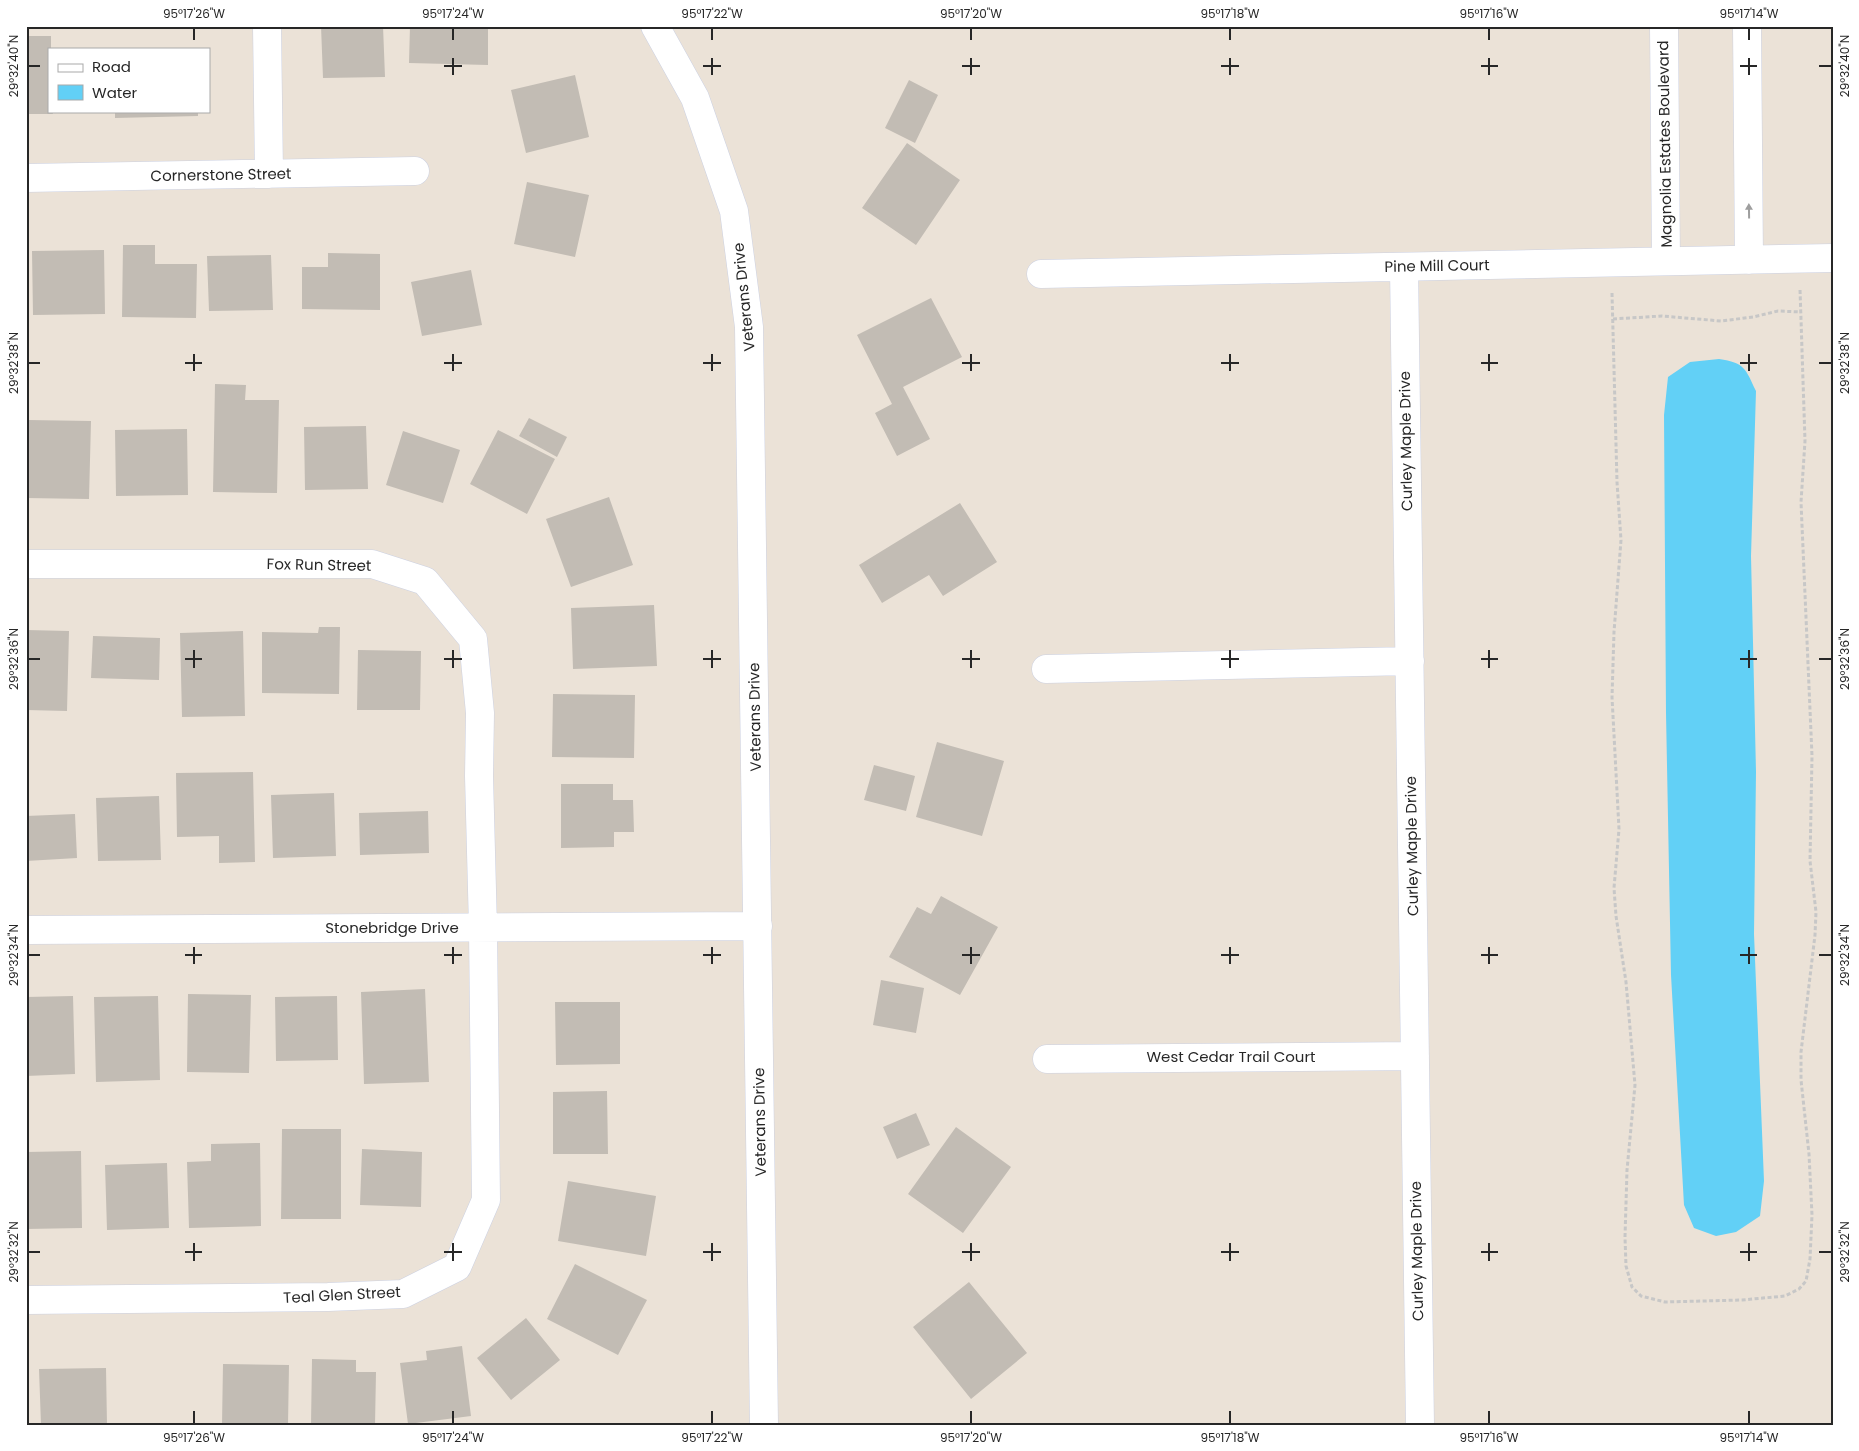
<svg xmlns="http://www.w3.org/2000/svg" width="1859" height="1451" font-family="Poppins,sans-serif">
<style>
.water{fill:#62d0f6}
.building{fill:#c2bcb4}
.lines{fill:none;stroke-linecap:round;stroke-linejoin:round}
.minor-casing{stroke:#ccd1e2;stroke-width:29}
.path{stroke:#c7c7c7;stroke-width:3;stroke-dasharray:4 2.5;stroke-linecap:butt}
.minor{stroke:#fff;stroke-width:28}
.oneway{fill:#9e9e9e}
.ticks{fill:none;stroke:#272727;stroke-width:2}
.labels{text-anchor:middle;stroke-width:4.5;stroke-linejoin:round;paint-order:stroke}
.street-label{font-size:15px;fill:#272727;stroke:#fff}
.neatline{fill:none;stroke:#272727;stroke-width:2}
.ticks-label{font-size:12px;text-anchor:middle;fill:#272727}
</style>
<rect width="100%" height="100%" fill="#ebe2d7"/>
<path class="water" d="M1719,359c26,4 26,9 37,32l-5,165 5,216 -2,162 10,247 -4,35 -24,16 -20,4 -22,-8 -10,-23 -13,-230 -5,-262 -2,-298 4,-38 22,-15z"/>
<path class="building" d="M321,26h62l2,51 -62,1z
M410,26h78v39l-79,-2z
M26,36h25v13h-2v62h3l1,3h-27z
M575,75l14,62 -63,16 -15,-63z
M909,80l29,15 -23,48 -30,-15z
M115,111h83v5l-83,2z
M907,143l53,37 -44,65 -54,-37z
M527,182l62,13 -14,62 -61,-13z
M123,245h32v19h42l-1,54 -74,-1z
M104,250l1,64 -72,1 -1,-64z
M328,253l52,1v56l-78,-1v-42h26z
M271,255l2,55 -64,1 -2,-55z
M471,270l11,55 -60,11 -11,-54z
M931,298l31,59 -59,30 27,52 -33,17 -22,-43 17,-9 -35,-69z
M215,384l31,1 -1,15h34l-2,93 -64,-1z
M529,418l38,19 -10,20 -38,-21z
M28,420l63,1 -2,78 -63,-1z
M366,426l2,63 -63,1 -1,-63z
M187,429l1,66 -72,1 -1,-66z
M498,430l57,29 -28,55 -57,-30z
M403,431l57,19 -17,53 -57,-18z
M609,497l24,68 -62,22 -25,-68z
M960,503l37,59 -54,34 -14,-21 -47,28 -23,-38z
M654,605l3,61 -84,3 -2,-61z
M319,627h21l-1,67 -77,-1v-61l56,1z
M26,630l43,1 -2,80 -41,-1z
M243,631l2,85 -63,1 -2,-84z
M93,636l67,2 -1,42 -68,-2z
M358,650l63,1 -1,59h-63z
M553,694l82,1 -1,63 -82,-1z
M937,742l67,19 -22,75 -66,-19z
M874,765l41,11 -9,35 -42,-11z
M253,772l2,90 -36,1v-27l-42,1 -1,-64z
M561,784h52v16h20l1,32h-20v15l-53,1z
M334,793l2,63 -63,2 -2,-63z
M159,796l2,64 -63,1 -2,-63z
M428,811l1,42 -69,2 -1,-42z
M75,814l2,44 -51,3v-45z
M941,896l57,31 -38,68 -71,-38 28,-50 14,7z
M881,980l43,8 -8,45 -43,-8z
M425,989l4,93 -65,2 -3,-92z
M188,994l63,1 -2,78 -62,-1z
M73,996l2,78 -49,2v-79z
M158,996l2,84 -64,2 -2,-85z
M337,996l1,64 -62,1 -1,-64z
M555,1002h65v62l-64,1z
M607,1091l1,63h-55v-62z
M916,1113l14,32 -33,14 -14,-32z
M956,1127l55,40 -48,66 -55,-39z
M282,1129h59v90h-60z
M260,1143l1,83 -72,2 -2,-66 24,-1v-17z
M362,1149l60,3 -1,55 -61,-2z
M81,1151l1,77 -56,1v-77z
M167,1163l2,65 -62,2 -2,-65z
M568,1181l88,15 -10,60 -88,-15z
M575,1264l72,36 -29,55 -71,-36z
M969,1282l58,71 -56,46 -58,-72z
M526,1318l34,42 -49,40 -34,-42z
M462,1346l9,70 -63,8 -8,-61 27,-3 -1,-9z
M312,1359l44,1v12h20l-1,53h-64z
M223,1364l66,1 -1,60h-66z
M106,1368l1,57h-66l-2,-56z"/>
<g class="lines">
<defs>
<path id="minor" d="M267,26l2,148
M655,26l40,72 39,113 15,116 15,1098
M1664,26l2,235
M1747,26l2,234
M26,178l389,-7
M1404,267l16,1158
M1041,274l792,-16
M26,564h346l53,17 48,58 7,74 -1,63 4,152 3,272 -29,67 -54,27 -75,3 -302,3
M1046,669l364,-8
M26,930l732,-4
M1047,1059l368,-3"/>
</defs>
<use href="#minor" class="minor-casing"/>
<path class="path" d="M1612,293l5,189 4,58 -7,92 -2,65 7,132 -5,59 2,28 10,66 9,103 -8,85 -2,67 1,29 6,21 9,9 24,6 77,-2 43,-4 14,-7 7,-8 4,-22 2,-44 -3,-61 -8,-74v-28l14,-117 1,-23 -6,-51 2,-105 -11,-254 4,-61 -5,-152
M1613,319l49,-3 59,5 32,-4 25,-6 23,1"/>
<use href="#minor" class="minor"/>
</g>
<defs><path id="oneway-solid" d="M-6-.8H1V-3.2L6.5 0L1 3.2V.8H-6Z" transform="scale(1.25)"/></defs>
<use class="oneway" href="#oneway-solid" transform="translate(1749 211) rotate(-91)"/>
<path class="ticks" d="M194,28v12M453,28v12M712,28v12M971,28v12M1230,28v12M1489,28v12M1749,28v12M453,58v17M712,58v17M971,58v17M1230,58v17M1489,58v17M1749,58v17M28,66h12M444,66h18M703,66h18M962,66h18M1221,66h18M1481,66h17M1740,66h17M1819,66h13M194,354v17M453,354v17M712,354v17M971,354v17M1230,354v17M1489,354v17M1749,354v17M28,363h12M185,363h17M444,363h18M703,363h18M962,363h18M1221,363h18M1481,363h17M1740,363h17M1819,363h13M194,650v18M453,650v18M712,650v18M971,650v18M1230,650v18M1489,650v18M1749,650v18M28,659h12M185,659h17M444,659h18M703,659h18M962,659h18M1221,659h18M1481,659h17M1740,659h17M1819,659h13M194,947v17M453,947v17M712,947v17M971,947v17M1230,947v17M1489,947v17M1749,947v17M28,955h12M185,955h17M444,955h18M703,955h18M962,955h18M1221,955h18M1481,955h17M1740,955h17M1819,955h13M194,1243v18M453,1243v18M712,1243v18M971,1243v18M1230,1243v18M1489,1243v18M1749,1243v18M28,1252h12M185,1252h17M444,1252h18M703,1252h18M962,1252h18M1221,1252h18M1481,1252h17M1740,1252h17M1819,1252h13M194,1411v13M453,1411v13M712,1411v13M971,1411v13M1230,1411v13M1489,1411v13M1749,1411v13"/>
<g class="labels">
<g class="street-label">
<text transform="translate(1665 144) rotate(-91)" y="5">Magnolia Estates Boulevard</text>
<text transform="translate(221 175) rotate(-1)" y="5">Cornerstone Street</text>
<text transform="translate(1437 266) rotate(-1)" y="5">Pine Mill Court</text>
<text transform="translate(744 297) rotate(-96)" y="5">Veterans Drive</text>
<text transform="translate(1406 441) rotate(-91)" y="5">Curley Maple Drive</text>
<text transform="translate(319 565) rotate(1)" y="5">Fox Run Street</text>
<text transform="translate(755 717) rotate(-91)" y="5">Veterans Drive</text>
<text transform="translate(1412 846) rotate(-91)" y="5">Curley Maple Drive</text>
<text x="392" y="933">Stonebridge Drive</text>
<text x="1231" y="1062">West Cedar Trail Court</text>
<text transform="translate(760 1122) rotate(-91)" y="5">Veterans Drive</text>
<text transform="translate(1417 1251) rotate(-91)" y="5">Curley Maple Drive</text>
<text transform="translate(342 1295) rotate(-3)" y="5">Teal Glen Street</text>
</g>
</g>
<rect width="1859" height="1451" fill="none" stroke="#ffffff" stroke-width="55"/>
<rect x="48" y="48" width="162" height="65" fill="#ffffff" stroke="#a9a9a9"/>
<rect x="58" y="64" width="25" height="8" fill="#ffffff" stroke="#a9a9a9"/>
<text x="92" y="72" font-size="15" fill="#272727">Road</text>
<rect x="58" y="85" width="25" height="15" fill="#62d0f6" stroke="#a9a9a9"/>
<text x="92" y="98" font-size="15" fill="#272727">Water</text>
<rect x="28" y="28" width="1804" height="1396" class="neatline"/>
<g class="ticks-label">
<text x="194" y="18">95°17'26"W</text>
<text x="453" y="18">95°17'24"W</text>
<text x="712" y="18">95°17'22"W</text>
<text x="971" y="18">95°17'20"W</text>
<text x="1230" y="18">95°17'18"W</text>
<text x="1489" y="18">95°17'16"W</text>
<text x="1749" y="18">95°17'14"W</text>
<text transform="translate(14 66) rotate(-90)" y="4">29°32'40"N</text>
<text transform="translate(1845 66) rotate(-90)" y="4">29°32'40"N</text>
<text transform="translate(14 363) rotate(-90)" y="4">29°32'38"N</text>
<text transform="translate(1845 363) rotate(-90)" y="4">29°32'38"N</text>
<text transform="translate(14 659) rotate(-90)" y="4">29°32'36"N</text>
<text transform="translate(1845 659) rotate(-90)" y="4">29°32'36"N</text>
<text transform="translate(14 955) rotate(-90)" y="4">29°32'34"N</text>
<text transform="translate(1845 955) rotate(-90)" y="4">29°32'34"N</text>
<text transform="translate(14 1252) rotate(-90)" y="4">29°32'32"N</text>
<text transform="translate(1845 1252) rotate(-90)" y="4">29°32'32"N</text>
<text x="194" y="1442">95°17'26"W</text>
<text x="453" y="1442">95°17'24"W</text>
<text x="712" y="1442">95°17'22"W</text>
<text x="971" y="1442">95°17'20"W</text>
<text x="1230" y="1442">95°17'18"W</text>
<text x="1489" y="1442">95°17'16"W</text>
<text x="1749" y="1442">95°17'14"W</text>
</g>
</svg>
